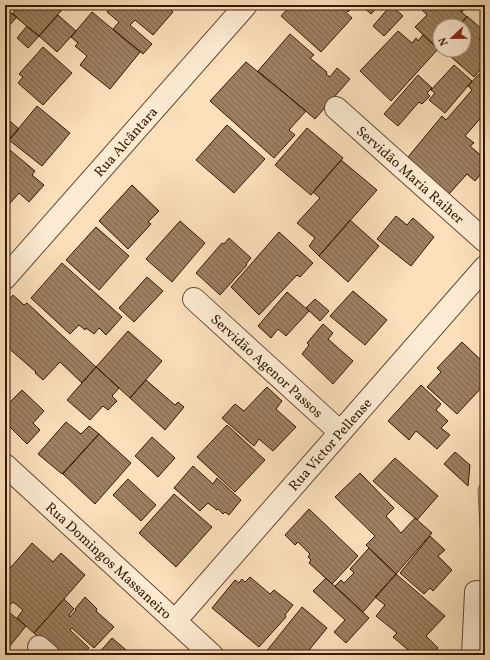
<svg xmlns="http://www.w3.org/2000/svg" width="490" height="660" font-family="Vollkorn,serif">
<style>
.wetland{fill:url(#wetland-marsh);stroke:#886a4f}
.building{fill:url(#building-back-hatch);stroke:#361702}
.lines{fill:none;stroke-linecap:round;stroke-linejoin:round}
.minor-casing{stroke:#674930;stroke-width:24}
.minor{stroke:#fcebd3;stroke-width:22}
.labels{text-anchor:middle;stroke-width:4;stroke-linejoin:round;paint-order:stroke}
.street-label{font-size:14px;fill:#361702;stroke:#fcebd3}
</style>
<defs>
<pattern id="wetland-marsh" width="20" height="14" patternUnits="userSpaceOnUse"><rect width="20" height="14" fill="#dabe9c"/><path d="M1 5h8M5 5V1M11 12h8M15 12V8" fill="none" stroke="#bca385"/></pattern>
<pattern id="building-back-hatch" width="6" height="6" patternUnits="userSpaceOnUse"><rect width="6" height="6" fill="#9c8062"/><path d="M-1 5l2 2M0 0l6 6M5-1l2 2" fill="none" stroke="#80684f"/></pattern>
</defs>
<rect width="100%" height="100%" fill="#fbe0bb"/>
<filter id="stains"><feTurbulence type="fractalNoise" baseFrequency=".005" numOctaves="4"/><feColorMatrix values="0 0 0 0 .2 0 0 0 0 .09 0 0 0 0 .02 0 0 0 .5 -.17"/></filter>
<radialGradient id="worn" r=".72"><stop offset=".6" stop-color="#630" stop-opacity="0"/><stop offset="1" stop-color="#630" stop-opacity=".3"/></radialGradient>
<path class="wetland" d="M485,476v150l-7,-137z"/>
<path class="building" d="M20,5h46l-27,31 -27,-22z
M112,5h53l8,7 -20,23 -18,-15 -5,5 22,19 -9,10 -30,-25 6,-7 -12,-10z
M291,5h47l14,13 -31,34 -40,-36z
M340,5h15l-7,7z
M361,5h18l-8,9z
M391,5l12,11 -19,20 -11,-10z
M419,5h35l13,12 -8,9h-19v20l-2,3 -23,-22 12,-12 -9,-9z
M454,5h14l-6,7z
M5,8l12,9 -12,13z
M92,12l48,40 -30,37 -30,-24 7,-9 -12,-10 3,-3 -7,-6z
M58,15l18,16 -19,21 -18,-16z
M467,16l18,16 -6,7 6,5v20l-11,13 -31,-27h21v-24h-5z
M27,26l12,10 -11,12 -11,-10z
M398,31l14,12 4,-5 2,3 5,-6 15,14 -47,52 -31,-30z
M290,34l24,21 -4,3 17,14 -1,2 4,3 7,-9 13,11 -35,40 -57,-48z
M43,47l29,26 -29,32 -25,-22 5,-6 -4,-3z
M246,62l60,49 -17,19 6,5 -21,23 -64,-57z
M454,65l18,16 -27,32 -16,-13 6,-7 -4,-3z
M479,74l6,5v12l-5,6 5,4v12l-20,23 9,7 -4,3 15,13v20l-5,-4 -5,6 -8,-7 -18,20 -41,-37 34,-41 4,4 26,-30 -4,-4z
M418,75l14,13 -5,5 3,3 -8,8 -3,-2 -21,24 -14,-12z
M37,106l33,27 -28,33 -33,-26z
M5,117l14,12 -10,11 -4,-4z
M227,125l38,34 -31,34 -38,-33z
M307,128l36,30 -32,37 -36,-30z
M5,146l30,25 -3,4 12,10 -15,17 -10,-9 -14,16z
M341,160l36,30 -58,66 -10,-10 6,-8 -18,-15 23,-25 -7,-6z
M132,185l27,26 -11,11 3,2 -23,25 -29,-28z
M396,216l11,9 6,-7 21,19 -23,29 -34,-27z
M350,220l29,26 -31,36 -29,-26z
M180,221l25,22 -33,39 -26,-23z
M96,227l33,29 -30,34 -33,-30z
M279,232l34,31 -13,14 -3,-2 -38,40 -28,-28z
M229,238l22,20 -5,6 1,1 -27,30 -24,-22 26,-30 2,1z
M62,263l60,54 -16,18 -7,-7 -5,6 -8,-6 -1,2 -6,-5 -9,9 -39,-36z
M147,277l16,14 -29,31 -15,-14z
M353,291l34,29 -22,25 -35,-29z
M287,292l22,19 -23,25 -8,-7 -7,9 -13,-12z
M13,295l11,10 3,-2 69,64 -14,16 -22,-21 -17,18 -8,-7 1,-1 -31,-27v-41z
M315,299l14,12 -9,10 -14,-13z
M323,324l10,9 -5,6 25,22 -20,23 -31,-30 7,-9 -2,-2z
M128,331l34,30 -32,37 -34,-31z
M462,342l23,22v20l-28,30 -30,-27 14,-15 -4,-4z
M96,367l23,21 -7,8 5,5 -9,9 -5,-4 -13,14 -23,-20z
M146,380l29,25 3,-3 6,5 -19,23 -35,-32z
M421,385l20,19 -5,6 12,11 -7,7 9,7 -13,14 -21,-18 -7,9 -21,-19z
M267,387l15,14 -6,8 20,18 -23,24 -14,-12 -5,7 -32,-28 13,-14 9,7z
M22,390l22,21 -11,12 7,7 -13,14 -22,-22v-15z
M66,422l15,12 8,-8 10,8 -37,40 -24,-20z
M227,425l38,35 -30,32 -38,-35z
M99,434l32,29 -36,41 -32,-30z
M152,437l23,21 -17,19 -23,-21z
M455,452l15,13 -2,21 -24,-22z
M395,458l43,38 -21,24 -44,-39z
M193,466l20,18 4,-6 24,22 -12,15 -4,-3 -2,2 -5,-5 -1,1 -9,-7 -8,8 -26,-23z
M360,473l34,35 -8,8 15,17 14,-15 17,15 -36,41 -30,-29 9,-9 -40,-39z
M128,479l28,26 -15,16 -28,-26z
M174,494l38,33 -36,40 -37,-34z
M309,509l49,47 -26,28 -23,-21 2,-3 -3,-3 2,-3 -12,-12 -3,3 -10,-10z
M430,536l15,14 -7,6 14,14 -19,21 -3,-3 -6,6 -24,-21z
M32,543l21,19 8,-9 24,22 -51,58 -17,-15 6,-8 -10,-8 -7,7 -1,-2v-33z
M369,548l27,26 -33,38 -28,-26 6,-6 3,3 10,-10 -4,-4z
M396,574l49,42 -19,20 12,12 -6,7h-18l-21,-18 4,-4 -21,-17 9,-11 -10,-8z
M250,577l20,17 4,-4 19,15 -8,10 1,2 -27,30 -47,-39 23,-28 4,3 3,-4 3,3z
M326,578l43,40 -23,25 -12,-11 11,-12 -32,-29z
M85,597l12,12 -1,2 18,16 -20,21 -22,-20 -2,2 19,18 -7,7h-25l-23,-22 30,-34 10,10 -5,6 1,2 6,-7 -1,-1z
M302,607l25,21 -22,27h-37l-3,-2z
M5,609l21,17 -21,26z
M112,638l20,17h-35z"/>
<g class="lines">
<defs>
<g id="minor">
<path id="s1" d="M336,108l149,133"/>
<path id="s2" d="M5,278l241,-273"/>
<path id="s3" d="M194,299l146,133"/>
<path id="s4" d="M5,465l207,190"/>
<path id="s5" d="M175,621l310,-354"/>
<path d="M39,647l9,8"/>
<path d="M473,655l3,-63"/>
</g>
</defs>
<use href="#minor" class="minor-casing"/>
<use href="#minor" class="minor"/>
</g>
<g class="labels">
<g class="street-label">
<text dy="5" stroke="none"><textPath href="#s2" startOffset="182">Rua Alcântara</textPath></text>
<text dy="5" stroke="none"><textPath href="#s1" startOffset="100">Servidão Maria Raiher</textPath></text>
<text dy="5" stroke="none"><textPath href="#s3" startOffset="99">Servidão Agenor Passos</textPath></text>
<text dy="5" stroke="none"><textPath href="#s5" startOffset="235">Rua Victor Pellense</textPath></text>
<text dy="5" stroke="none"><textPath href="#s4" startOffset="141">Rua Domingos Massaneiro</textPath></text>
</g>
</g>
<rect width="490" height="660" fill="none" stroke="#fbe0bb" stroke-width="20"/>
<rect x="6" y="6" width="478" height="648" fill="none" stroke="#361702" stroke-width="2"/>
<rect x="10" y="10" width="470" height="640" fill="none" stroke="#361702"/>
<g transform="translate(452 38) rotate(248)"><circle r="19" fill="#fcebd3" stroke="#ad967f"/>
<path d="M0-3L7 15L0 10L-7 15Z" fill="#8f2418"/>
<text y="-6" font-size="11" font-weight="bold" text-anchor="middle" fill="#361702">N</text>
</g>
<rect width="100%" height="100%" filter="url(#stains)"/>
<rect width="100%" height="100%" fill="url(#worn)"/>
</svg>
